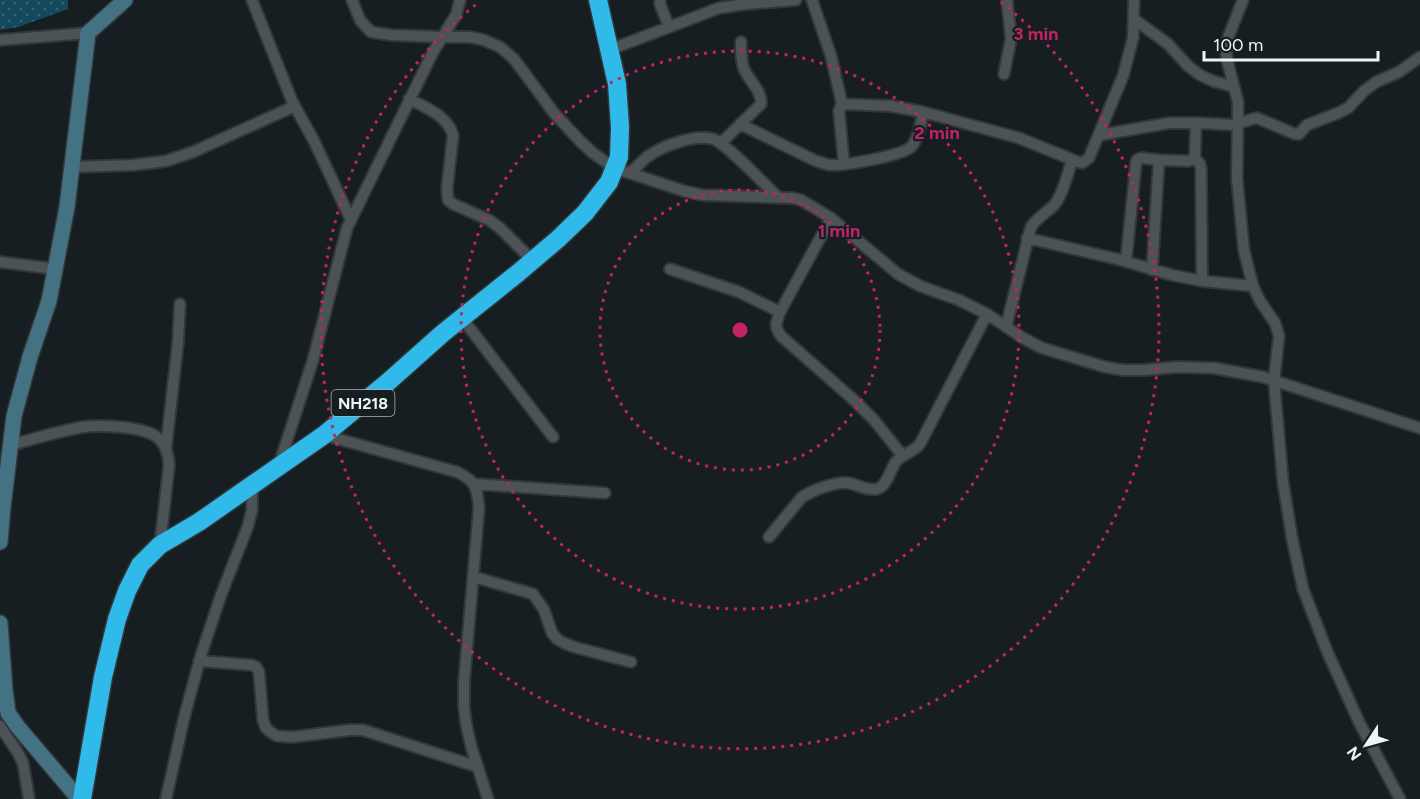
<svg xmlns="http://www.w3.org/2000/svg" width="1420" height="799" font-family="Figtree,sans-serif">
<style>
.grass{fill:url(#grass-dots)}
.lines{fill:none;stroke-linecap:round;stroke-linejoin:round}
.street-casing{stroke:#33373a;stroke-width:14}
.secondary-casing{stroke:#33373a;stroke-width:18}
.highway-casing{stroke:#33373a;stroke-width:21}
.street{stroke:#4b5357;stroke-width:10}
.secondary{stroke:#437283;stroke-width:15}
.highway{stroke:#30baea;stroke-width:18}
.ring{fill:none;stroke:#c42363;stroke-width:3;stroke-dasharray:3 6}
.labels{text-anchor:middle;stroke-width:4.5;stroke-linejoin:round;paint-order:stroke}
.shield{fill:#171e22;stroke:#aeb3b6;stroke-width:1.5}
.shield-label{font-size:16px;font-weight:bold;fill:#eef3f6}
.centre{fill:#c42363;stroke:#171e22;stroke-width:3}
.ring-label{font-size:18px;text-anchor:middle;font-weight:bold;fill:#c42363;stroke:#171e22;stroke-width:4.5;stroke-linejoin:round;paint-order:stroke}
</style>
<defs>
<pattern id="grass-dots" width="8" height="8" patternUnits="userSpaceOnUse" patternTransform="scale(1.5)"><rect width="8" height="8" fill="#14495d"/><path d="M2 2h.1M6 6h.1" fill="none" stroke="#366475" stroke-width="1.8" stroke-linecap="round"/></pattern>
</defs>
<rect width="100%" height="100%" fill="#171e22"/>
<path class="grass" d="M0,0h68v9l-50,18 -18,3z"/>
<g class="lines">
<defs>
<path id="street" d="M252,0l40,101 22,40 37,79
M352,0l8,20 11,12 20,3 51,2h28l14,3 16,7 14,12 40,54 26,28 13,12 21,15 70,23 18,4 90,3 9,2 30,18 67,56 22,12 39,14 28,14 36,24 19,10 63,19 18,3h21l33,-3 37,1 49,9 157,51
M660,0v4l9,23
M812,0l19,56 11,48
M1243,0l-14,35 -3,13 1,12 11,42 -1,77 7,72 9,35 7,15 15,22 4,13 -5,45 9,101 9,56 11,51 24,62 32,71 41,77
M1134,19l34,25 20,22 12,9 13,6 21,6
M0,40l88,-7
M609,50l110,-42 27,-4 50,-4
M1004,74l7,-35 -4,-39
M409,99c17,9 38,16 44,36l-6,54 1,11 5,4 36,16 11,8 33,33
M740,124l76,37c4,1 9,3 13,4 14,1 72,-9 82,-18 8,-9 10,-24 12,-35l96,26 59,24 4,1 7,-5 34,-82 10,-38 1,-38
M1100,135l69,-12h30l36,2 17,-6 5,-1 38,16h4l8,-9 31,-12 10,-5 16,-17 12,-9 23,-10 21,-15
M721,143l40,-39c1,-15 -14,-24 -18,-38 -2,-8 -2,-17 -2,-24
M1194,157l6,7 1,5 1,112 51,5
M844,164l-5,-53 3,-7 49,2 32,6
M72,167l62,-2 32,-4 27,-9 102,-46
M630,173c6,-5 11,-11 17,-16 15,-11 47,-23 66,-18 13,4 53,47 66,59
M831,218l-51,94c-4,11 -6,14 1,24l74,65 19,19 28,35
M1027,238l90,21 55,16 30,6
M1126,261l10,-98 1,-3 4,-2 18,2
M0,262l55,7
M670,269l69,23 41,20
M1152,270l7,-110 29,1 4,-1 3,-6 1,-31
M462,318l91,119
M1006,327l25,-100c6,-10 16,-14 24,-23 8,-10 13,-31 17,-44
M324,435l133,37c19,9 20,15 22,36l-15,174v25l2,16 5,23 17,53
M10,445c24,-6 49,-14 73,-18 13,-2 25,-1 38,0 27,3 47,7 48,39l-9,79
M166,448l12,-106 2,-38
M279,465l34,-105 34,-132 86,-176 23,-37 4,-15
M474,484l131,9
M769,537l32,-39c11,-8 36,-17 48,-15 9,2 19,8 28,6 10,-3 13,-18 18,-26 7,-10 18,-10 25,-19l67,-130
M474,577l59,17 11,16 8,23 5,6 7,4 10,4 57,15
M199,661l53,4 4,2 3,5 4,48 3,8 6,5 5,3 16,1 56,-7h14l115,37
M0,726l18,27 5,10 6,36
M166,799l18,-81 17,-63 20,-60 27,-69 4,-16v-24"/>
<path id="secondary" d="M0,542l3,-35 11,-91 16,-59 19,-56 18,-94 21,-174 37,-33
M0,623l5,67 3,23 10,14 61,72"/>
<path id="highway" d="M82,799l21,-122 14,-58 10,-28 13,-26 20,-20 39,-23 125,-87 64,-53 55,-49 75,-60 40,-34 27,-26 24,-31 10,-25 1,-30 -3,-43 -19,-84"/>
</defs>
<use href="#street" class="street-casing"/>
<use href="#secondary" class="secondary-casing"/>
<use href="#highway" class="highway-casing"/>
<use href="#street" class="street"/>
<use href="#secondary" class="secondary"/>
<use href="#highway" class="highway"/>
</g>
<g class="ring">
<circle cx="740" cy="330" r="140"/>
<circle cx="740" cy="330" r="279"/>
<path d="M1001 2A419 419 0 1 1 479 2"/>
</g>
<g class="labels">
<rect class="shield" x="331.5" y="390" width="63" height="26" rx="4.5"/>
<g class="shield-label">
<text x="363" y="409">NH218</text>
</g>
</g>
<circle cx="740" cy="330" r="9" class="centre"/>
<g class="ring-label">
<text x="1036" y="40">3 min</text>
<text x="937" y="139">2 min</text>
<text x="839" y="237">1 min</text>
</g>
<g transform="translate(1366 745) rotate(234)" stroke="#171e22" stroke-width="4.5" paint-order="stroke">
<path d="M0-4.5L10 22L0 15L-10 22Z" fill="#eef3f6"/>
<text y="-9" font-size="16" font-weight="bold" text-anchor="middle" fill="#eef3f6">N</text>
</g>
<path d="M1204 51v9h174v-9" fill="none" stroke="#eef3f6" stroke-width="3"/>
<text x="1213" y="51" font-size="18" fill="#eef3f6" stroke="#171e22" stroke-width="4.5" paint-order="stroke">100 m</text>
</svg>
